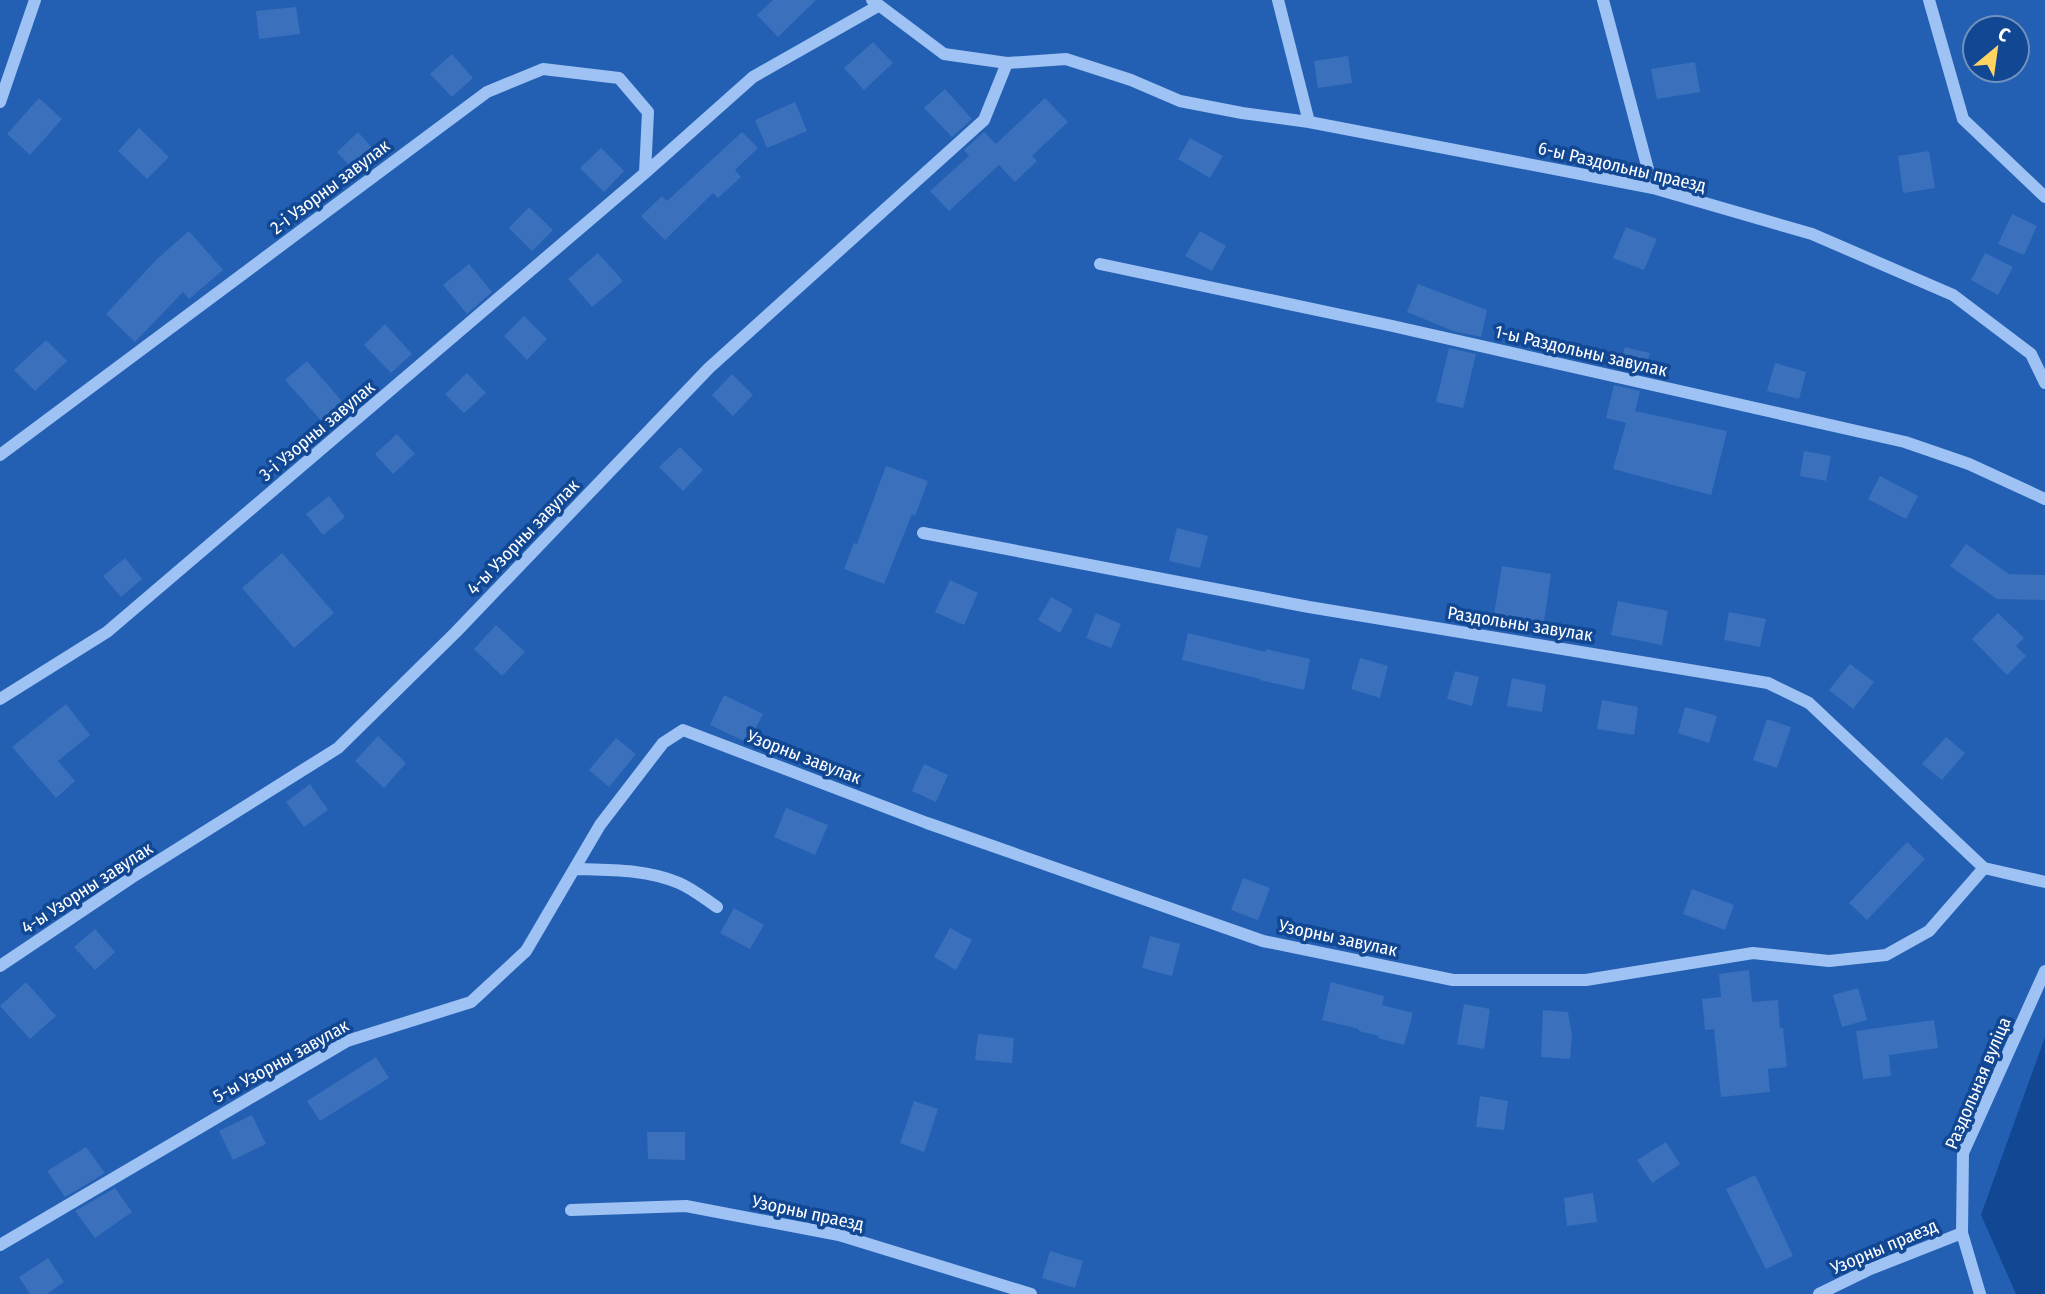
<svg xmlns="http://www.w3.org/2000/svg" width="2045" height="1294" font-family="'Fira Sans Condensed',sans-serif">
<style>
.green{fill:#2360b3;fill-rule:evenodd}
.building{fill:#3a70bc}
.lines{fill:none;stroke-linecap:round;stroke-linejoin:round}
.minor{stroke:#9ec2f3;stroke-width:12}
.labels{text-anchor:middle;stroke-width:7;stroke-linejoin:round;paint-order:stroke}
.street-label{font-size:18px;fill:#fff;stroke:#114793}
</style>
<rect width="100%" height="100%" fill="#114793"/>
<path class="green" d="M0,0h2045v1037l-64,178 35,79h-2016zM1975,28h42v42h-42z"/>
<path class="building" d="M773,0h43l-38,37 -21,-22z
M296,7l4,27 -41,5 -3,-28z
M873,42l20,21 -29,27 -20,-22z
M452,54l21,24 -21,19 -22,-23z
M1348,56l4,27 -34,5 -4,-27z
M1695,62l5,30 -43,7 -6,-30z
M945,89l27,30 -20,18 -28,-29z
M39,98l23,21 -32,36 -23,-21z
M1045,98l23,24 -36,34 5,5 -22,21 -16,-17 -50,46 -19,-20 39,-35 -5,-6 20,-18 12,12z
M795,102l12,29 -40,17 -12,-28z
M139,128l30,29 -22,22 -29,-28z
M358,132l21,24 -21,19 -21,-23z
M742,132l16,16 -23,22 6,7 -23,21 -5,-5 -48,47 -24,-24 21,-20 5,5z
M1190,138l33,18 -13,22 -32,-19z
M601,148l23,23 -20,21 -24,-24z
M1929,151l6,37 -32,5 -5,-37z
M529,207l24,23 -21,21 -23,-23z
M2012,214l25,12 -13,29 -26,-11z
M1626,227l31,12 -13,31 -31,-12z
M189,231l34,39 -34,29 -6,-7 -48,50 -29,-28 51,-55z
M1200,231l26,15 -14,25 -27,-15z
M598,253l25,28 -31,26 -24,-28z
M1985,253l28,14 -15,28 -27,-15z
M469,264l23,28 -25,22 -24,-29z
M1418,284l69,26 -6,27 -28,-6 -46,-19z
M524,316l23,23 -20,21 -23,-24z
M385,324l27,30 -21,19 -27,-28z
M46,340l21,21 -32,30 -21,-21z
M1625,347l25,6 -6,21 -25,-6z
M1449,348l27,6 -13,54 -27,-6z
M307,361l39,45 -21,19 -40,-45z
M1775,363l31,9 -7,27 -32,-8z
M467,373l19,20 -22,20 -19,-19z
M732,374l21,21 -20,21 -21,-21z
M1614,385l26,6 -5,20 92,20 -16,64 -98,-26 13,-46 -20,-5z
M397,434l18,20 -22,20 -18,-20z
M680,447l23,23 -20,21 -24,-24z
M1804,451l27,5 -5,25 -26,-5z
M886,466l42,15 -13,35 -3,-2 -28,70 -40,-15 10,-26 3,1z
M1880,476l38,20 -12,23 -38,-20z
M329,496l16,21 -22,18 -17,-21z
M1177,528l31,8 -8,32 -31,-7z
M1966,544l43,30 36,1v25l-48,-1 -47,-33z
M282,553l52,60 -40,35 -52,-60z
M125,558l17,21 -21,18 -18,-21z
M1502,566l49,8 -8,54 -50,-8z
M950,580l28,13 -14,32 -29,-13z
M1051,597l22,12 -13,24 -22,-13z
M1618,601l50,10 -6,34 -51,-10z
M1729,612l37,7 -6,28 -36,-7z
M1096,613l25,11 -10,24 -25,-10z
M1998,613l26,25 -8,8 10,10 -19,19 -35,-36z
M496,625l29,27 -23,24 -28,-27z
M1188,633l78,19v-3l44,10 -6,31 -44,-10v-1l-78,-19z
M1360,658l28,8 -8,32 -29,-9z
M1850,664l24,18 -21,27 -24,-19z
M1455,671l24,6 -7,29 -25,-7z
M1512,678l34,7 -4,27 -35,-6z
M724,695l39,19 -15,29 -38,-18z
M1602,700l36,7 -4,28 -37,-6z
M66,704l24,31 -32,26 17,20 -19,17 -44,-51z
M1685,707l32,9 -8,27 -31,-10z
M1767,719l24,8 -14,41 -24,-8z
M378,736l28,27 -22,25 -29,-27z
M1946,737l19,16 -23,27 -20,-16z
M616,738l20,16 -27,33 -20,-17z
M924,764l24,11 -12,27 -24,-11z
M310,784l18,26 -24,17 -18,-25z
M786,808l42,17 -13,30 -41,-18z
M1907,842l18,17 -58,61 -18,-17z
M1243,878l27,10 -12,32 -27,-10z
M1692,889l42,16 -9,25 -42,-16z
M734,908l30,17 -14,24 -30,-16z
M950,928l22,12 -16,30 -22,-13z
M95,929l20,23 -20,18 -21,-23z
M1150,936l30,8 -8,32 -30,-8z
M1749,970l3,32 26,-2 2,28h3l4,39 -19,2 2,23 -49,5 -7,-68 -9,1 -3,-31 19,-2 -2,-23z
M26,982l30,34 -26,23 -30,-33z
M1331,982l53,14 -2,9 31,8 -9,32 -26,-7 1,-2 -20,-5v-2l-37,-9z
M1858,988l9,32 -25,7 -9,-32z
M1464,1004l26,5 -6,40 -27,-5z
M1543,1010l25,2 4,24 -2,23 -29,-2z
M1934,1020l4,28 -49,7 2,21 -28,3 -7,-48z
M978,1034l36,4 -2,25 -37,-3z
M376,1057l13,21 -69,43 -13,-20z
M1480,1096l28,5 -4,29 -28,-3z
M914,1101l24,8 -14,43 -24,-9z
M252,1115l14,29 -33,16 -14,-29z
M647,1132h38v28l-37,-1z
M1666,1142l14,22 -28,19 -15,-23z
M86,1147l19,26 -40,24 -18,-26z
M1755,1175l38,81 -27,13 -40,-80z
M115,1188l17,24 -37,26 -20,-27z
M1593,1193l4,29 -30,4 -3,-28z
M1050,1251l33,10 -8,27 -33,-10z
M48,1258l16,24 -17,12h-17l-11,-17z"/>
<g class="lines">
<path class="minor" d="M872,0l72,54 63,9 59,-4 65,21 49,21 62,12 67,9
M1278,0l31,122 344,66 159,46 141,61 78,59 14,29
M1603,0l50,188
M1929,0l34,119 82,78
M0,102l35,-102
M1100,264l288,61 517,117 64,22 76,35
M0,455l487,-363 56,-23 76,9 29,34 -3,61
M923,533l386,74 459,76 41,20 175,165 61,14
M0,699l107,-67 538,-459 108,-96 125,-71
M574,869c35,1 72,0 105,14 14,6 26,16 38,24
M0,966l131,-88 207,-130 118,-116 253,-264 275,-248 23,-57
M571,1210l115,-4 153,29 192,59
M0,1245l347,-204 124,-39 55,-51 74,-126 63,-82 20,-13 244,93 336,118 190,39h133l167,-27 76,8 57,-6 43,-24 55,-63
M1819,1294l49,-24 94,-37
M1980,1294l-18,-61 1,-80 82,-182"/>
</g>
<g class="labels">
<g class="street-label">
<text transform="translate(1622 167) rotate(13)" y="6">6-ы Раздольны праезд</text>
<text transform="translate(330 187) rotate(-37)" y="6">2-і Узорны завулак</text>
<text transform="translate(1581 351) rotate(13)" y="6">1-ы Раздольны завулак</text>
<text transform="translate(317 431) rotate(-40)" y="6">3-і Узорны завулак</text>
<text transform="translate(523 537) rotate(-46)" y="6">4-ы Узорны завулак</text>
<text transform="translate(1520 624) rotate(9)" y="6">Раздольны завулак</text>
<text transform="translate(804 757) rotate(21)" y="6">Узорны завулак</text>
<text transform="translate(87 888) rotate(-33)" y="6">4-ы Узорны завулак</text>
<text transform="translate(1338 938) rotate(12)" y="6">Узорны завулак</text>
<text transform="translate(281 1061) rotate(-29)" y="6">5-ы Узорны завулак</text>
<text transform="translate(1978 1083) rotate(-67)" y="6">Раздольная вуліца</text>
<text transform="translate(808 1213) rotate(12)" y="6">Узорны праезд</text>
<text transform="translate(1884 1247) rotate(-23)" y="6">Узорны праезд</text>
</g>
</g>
<g transform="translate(1996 49) rotate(29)"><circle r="33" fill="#114793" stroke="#7091be" stroke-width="2"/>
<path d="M0-5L12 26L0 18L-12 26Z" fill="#ffd560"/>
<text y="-10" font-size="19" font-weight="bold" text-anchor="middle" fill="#ffffff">С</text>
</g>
</svg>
